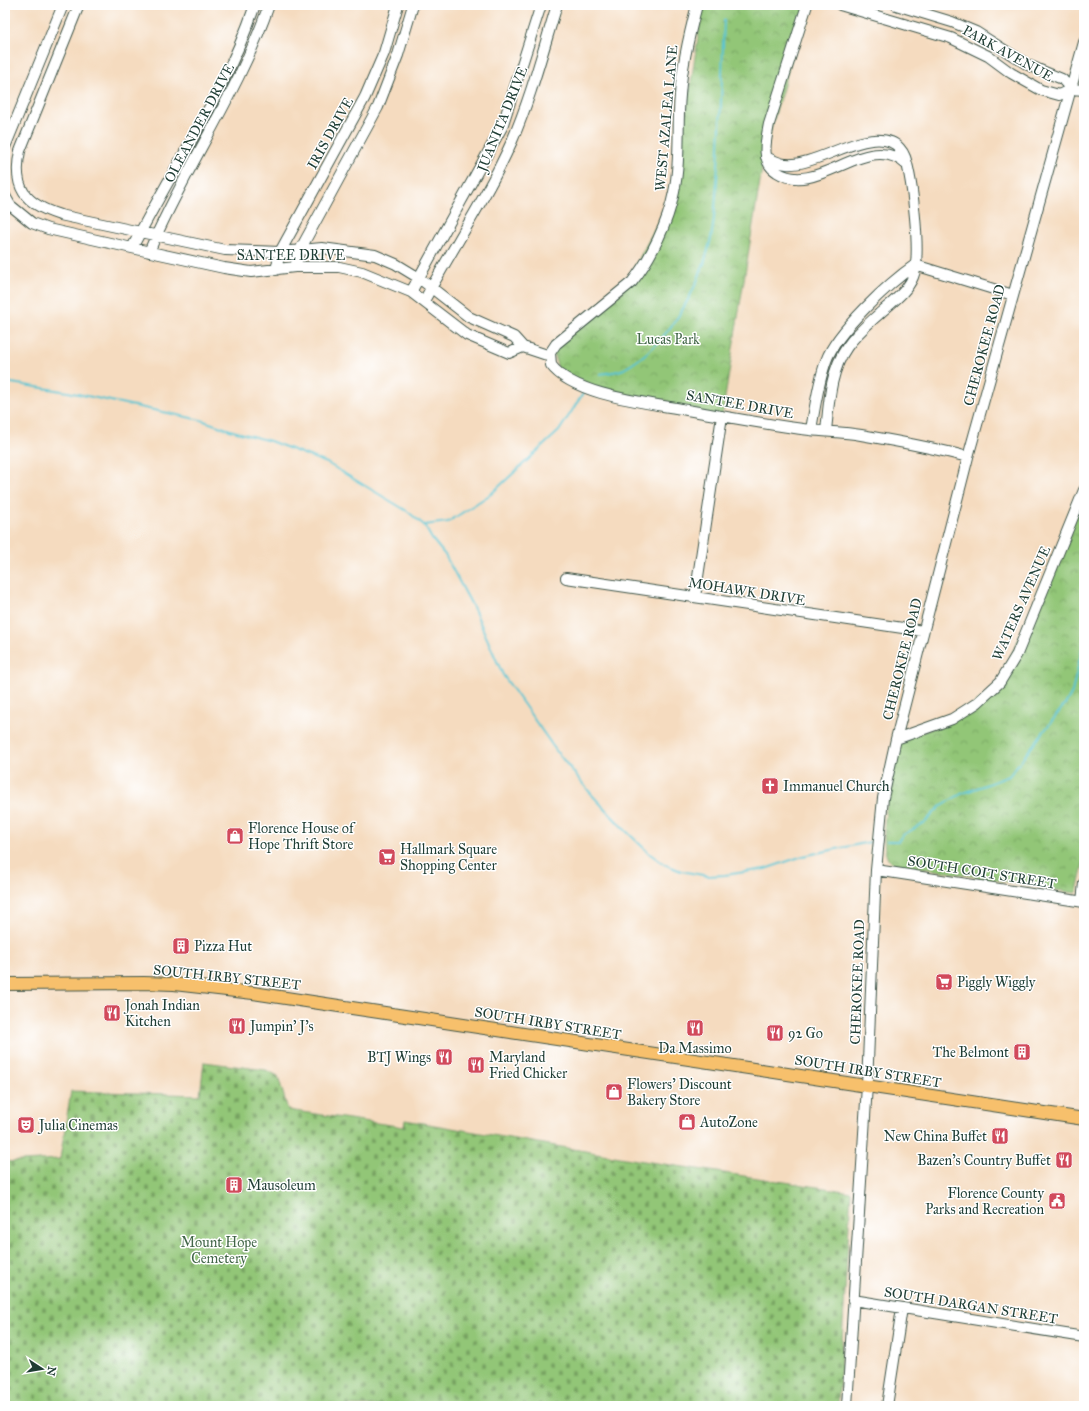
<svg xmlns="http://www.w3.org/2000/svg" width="1089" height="1411" font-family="'IM FELL Great Primer',serif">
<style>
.cemetery{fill:url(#cemetery-stones);stroke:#588256}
.park{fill:url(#park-crowns);stroke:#588256}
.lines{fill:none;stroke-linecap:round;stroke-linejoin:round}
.stream{stroke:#59c5d3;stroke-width:2}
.minor-casing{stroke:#3f5549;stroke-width:12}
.major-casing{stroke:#3f5549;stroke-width:14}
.minor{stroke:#fff;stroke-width:10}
.major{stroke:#f7c06c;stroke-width:12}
.labels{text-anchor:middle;stroke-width:3;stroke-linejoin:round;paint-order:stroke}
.street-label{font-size:14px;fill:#1f3d34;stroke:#fff}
.park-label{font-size:14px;fill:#426648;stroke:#fff}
.poi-label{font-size:14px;fill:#1f3d34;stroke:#fff;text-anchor:start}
</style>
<defs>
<pattern id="cemetery-stones" width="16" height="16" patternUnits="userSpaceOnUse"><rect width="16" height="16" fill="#92c677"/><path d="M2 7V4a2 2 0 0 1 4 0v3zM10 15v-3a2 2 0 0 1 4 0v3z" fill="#77a262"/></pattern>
<pattern id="park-crowns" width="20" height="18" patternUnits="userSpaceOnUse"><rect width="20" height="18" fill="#92c677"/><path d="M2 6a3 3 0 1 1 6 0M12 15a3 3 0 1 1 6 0" fill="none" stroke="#77a262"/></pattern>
</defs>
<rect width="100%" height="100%" fill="#fff"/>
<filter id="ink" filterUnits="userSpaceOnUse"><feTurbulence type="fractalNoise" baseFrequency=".025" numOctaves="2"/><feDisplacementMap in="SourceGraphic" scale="8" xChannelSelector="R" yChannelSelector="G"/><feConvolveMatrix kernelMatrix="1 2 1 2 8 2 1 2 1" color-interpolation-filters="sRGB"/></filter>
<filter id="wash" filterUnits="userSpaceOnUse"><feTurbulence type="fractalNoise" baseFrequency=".012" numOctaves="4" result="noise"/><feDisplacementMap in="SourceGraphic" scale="16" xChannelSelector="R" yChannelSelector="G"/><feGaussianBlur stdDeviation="0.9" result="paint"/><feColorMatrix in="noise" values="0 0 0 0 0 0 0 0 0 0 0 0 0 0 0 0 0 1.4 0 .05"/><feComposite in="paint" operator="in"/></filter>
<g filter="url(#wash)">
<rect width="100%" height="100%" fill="#f5dbbf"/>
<path class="cemetery" d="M204,1062l62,8 12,6 10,34 116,17 1,-7 232,40 214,32 -13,214h-833v-244l55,-3 11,-68 129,4z"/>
<path class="park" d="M703,5h104l-42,145 -43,266 -102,-18 -60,-23 -8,-26 69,-56 53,-101z
M1084,494v366l-7,31 -2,2 -184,-30c-18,-15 4,-101 9,-123l45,-16 51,-35z"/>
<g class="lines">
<path class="stream" d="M600,374c7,-1 17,-2 24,-5 46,-26 76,-81 87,-131 5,-24 5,-49 7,-73 3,-48 4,-97 6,-145
M5,382l63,10 133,28 32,11 37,10 57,22 80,48 17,14 8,14 13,16 29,54 29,66 54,77 35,43 31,33 27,26 14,10 17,7 27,5 17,-1 40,-6 38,-13 67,-14
M424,525l24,-3 43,-28 68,-63 25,-39
M887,841h11l5,-6 21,-12 18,-18 19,-11 48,-18 57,-73 6,-11 12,-50"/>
</g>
</g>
<g filter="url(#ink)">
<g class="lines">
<defs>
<path id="minor" d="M79,5l-59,146c-8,37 5,53 40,64l165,35 55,2 42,-4 53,7 21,9 23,14 50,39 45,20 9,10 27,9
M697,5c-8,30 -15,59 -17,90 -3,32 1,65 -6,97 -6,31 -23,66 -42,90l-76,62 -6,9 1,12c23,31 99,38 136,45 41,7 82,15 123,20 17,2 34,2 51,5 35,6 73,13 107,22
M807,5l-38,119c-3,16 -9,38 8,48 32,21 70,-18 103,-18 10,0 20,4 27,11
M840,5l111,33 37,18 23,17 30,17 18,5 12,-6 13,1
M896,5l56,17 24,10 52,33 34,14 9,10
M5,147l58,-142
M766,157c7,3 13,7 20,7 29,3 77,-34 105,-22 6,2 12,9 14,15 7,21 17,100 8,120 -6,15 -22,26 -34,37 -11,10 -23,20 -32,33 -17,24 -18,56 -21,84
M5,196l5,9 22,18 16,6 84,19 92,20 27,4 44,-5h44l23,5 49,20 56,43 42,18 14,-6
M132,248c41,-80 94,-157 123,-243
M149,252c36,-85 90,-160 120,-247
M915,265l98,30
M295,267l5,-17 78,-143 20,-52 15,-50
M276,270l4,-18 85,-155 19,-44 14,-48
M411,292l91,-165 39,-122
M424,301c29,-54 63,-104 88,-160 19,-44 31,-91 45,-136
M811,430c4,-23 7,-47 15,-69 10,-29 64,-79 89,-96
M566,578l357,53
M695,597l27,-181
M896,739l56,-20 11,-7 14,-9 23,-21 17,-28 67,-164
M876,870l208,32
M1082,902l2,-19
M853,1300l231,37
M847,1406l20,-321 9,-215 7,-72 13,-59 72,-282 116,-415
M887,1406l15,-98"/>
<path id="major" d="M5,984l139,-1 30,1 79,9 831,126"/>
</defs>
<use href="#minor" class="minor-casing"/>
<use href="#major" class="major-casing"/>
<use href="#minor" class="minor"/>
<use href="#major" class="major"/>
</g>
</g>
<defs>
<symbol id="church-square" viewBox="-11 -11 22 22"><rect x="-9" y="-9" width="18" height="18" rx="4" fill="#d1495b" stroke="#fff"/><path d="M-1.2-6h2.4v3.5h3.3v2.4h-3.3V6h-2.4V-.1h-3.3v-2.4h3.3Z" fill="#fff"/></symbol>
<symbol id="shop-square" viewBox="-11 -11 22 22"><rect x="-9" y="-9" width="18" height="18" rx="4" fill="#d1495b" stroke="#fff"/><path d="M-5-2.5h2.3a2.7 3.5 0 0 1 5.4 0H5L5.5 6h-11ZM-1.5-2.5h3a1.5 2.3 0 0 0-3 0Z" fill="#fff"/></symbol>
<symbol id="supermarket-square" viewBox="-11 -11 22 22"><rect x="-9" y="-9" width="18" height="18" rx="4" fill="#d1495b" stroke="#fff"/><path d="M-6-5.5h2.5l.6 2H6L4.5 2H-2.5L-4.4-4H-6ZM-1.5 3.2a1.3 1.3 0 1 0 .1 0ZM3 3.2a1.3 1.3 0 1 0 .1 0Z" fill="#fff"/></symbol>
<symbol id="building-square" viewBox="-11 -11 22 22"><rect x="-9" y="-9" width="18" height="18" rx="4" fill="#d1495b" stroke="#fff"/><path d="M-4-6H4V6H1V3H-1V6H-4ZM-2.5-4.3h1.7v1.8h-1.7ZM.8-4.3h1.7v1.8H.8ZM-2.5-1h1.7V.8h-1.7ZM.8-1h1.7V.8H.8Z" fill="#fff"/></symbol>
<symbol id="restaurant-square" viewBox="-11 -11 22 22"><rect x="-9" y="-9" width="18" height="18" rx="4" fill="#d1495b" stroke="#fff"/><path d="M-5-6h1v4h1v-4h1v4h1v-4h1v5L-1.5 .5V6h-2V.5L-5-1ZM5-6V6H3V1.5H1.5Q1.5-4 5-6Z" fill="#fff"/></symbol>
<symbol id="theatre-square" viewBox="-11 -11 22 22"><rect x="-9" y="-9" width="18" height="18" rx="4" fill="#d1495b" stroke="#fff"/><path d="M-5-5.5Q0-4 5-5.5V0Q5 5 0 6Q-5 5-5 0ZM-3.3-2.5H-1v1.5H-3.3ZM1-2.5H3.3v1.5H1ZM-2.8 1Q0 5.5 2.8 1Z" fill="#fff"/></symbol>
<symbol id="civic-square" viewBox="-11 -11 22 22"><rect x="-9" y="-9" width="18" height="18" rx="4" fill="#d1495b" stroke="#fff"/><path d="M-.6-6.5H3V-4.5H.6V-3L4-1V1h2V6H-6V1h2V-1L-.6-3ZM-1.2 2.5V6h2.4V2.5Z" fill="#fff"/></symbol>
</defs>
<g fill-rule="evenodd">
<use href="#church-square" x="760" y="776" width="20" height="20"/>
<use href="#shop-square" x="225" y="826" width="20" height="20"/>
<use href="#supermarket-square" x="377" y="847" width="20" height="20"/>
<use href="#building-square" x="171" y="936" width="20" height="20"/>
<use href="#supermarket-square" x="934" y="972" width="20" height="20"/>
<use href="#restaurant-square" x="102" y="1003" width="20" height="20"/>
<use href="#restaurant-square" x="227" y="1016" width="20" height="20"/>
<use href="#restaurant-square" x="685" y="1018" width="20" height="20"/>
<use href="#restaurant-square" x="765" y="1023" width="20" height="20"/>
<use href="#building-square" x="1012" y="1042" width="20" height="20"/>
<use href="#restaurant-square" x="434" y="1047" width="20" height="20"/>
<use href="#restaurant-square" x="466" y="1055" width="20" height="20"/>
<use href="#shop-square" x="604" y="1082" width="20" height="20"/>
<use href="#shop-square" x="677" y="1112" width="20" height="20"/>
<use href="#theatre-square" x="16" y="1115" width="20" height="20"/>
<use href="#restaurant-square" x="990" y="1126" width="20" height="20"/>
<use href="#restaurant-square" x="1054" y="1150" width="20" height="20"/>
<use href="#building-square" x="224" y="1175" width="20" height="20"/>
<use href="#civic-square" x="1047" y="1191" width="20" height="20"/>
</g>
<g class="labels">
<g class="street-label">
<text transform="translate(1008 53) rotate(29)" y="5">PARK AVENUE</text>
<text transform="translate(666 118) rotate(-85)" y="5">WEST AZALEA LANE</text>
<text transform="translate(502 119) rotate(-68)" y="5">JUANITA DRIVE</text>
<text transform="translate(199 123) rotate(-62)" y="5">OLEANDER DRIVE</text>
<text transform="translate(330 133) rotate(-61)" y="5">IRIS DRIVE</text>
<text x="291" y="260">SANTEE DRIVE</text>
<text transform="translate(984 345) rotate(-75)" y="5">CHEROKEE ROAD</text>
<text transform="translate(740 404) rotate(10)" y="5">SANTEE DRIVE</text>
<text transform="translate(747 591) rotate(9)" y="5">MOHAWK DRIVE</text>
<text transform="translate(1021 603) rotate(-66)" y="5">WATERS AVENUE</text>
<text transform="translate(902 659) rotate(-76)" y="5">CHEROKEE ROAD</text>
<text transform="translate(982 872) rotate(9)" y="5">SOUTH COIT STREET</text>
<text transform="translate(227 977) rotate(6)" y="5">SOUTH IRBY STREET</text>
<text transform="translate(857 982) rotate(-88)" y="5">CHEROKEE ROAD</text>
<text transform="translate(548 1023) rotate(9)" y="5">SOUTH IRBY STREET</text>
<text transform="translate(868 1071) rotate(9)" y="5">SOUTH IRBY STREET</text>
<text transform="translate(971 1305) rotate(9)" y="5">SOUTH DARGAN STREET</text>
</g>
<g class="park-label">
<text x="668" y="344">Lucas Park</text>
<text x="219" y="1247">Mount Hope<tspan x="219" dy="16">Cemetery</tspan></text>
</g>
<g class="poi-label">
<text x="783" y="791">Immanuel Church</text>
<text x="248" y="833">Florence House of<tspan x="248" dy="16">Hope Thrift Store</tspan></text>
<text x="400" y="854">Hallmark Square<tspan x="400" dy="16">Shopping Center</tspan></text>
<text x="194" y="951">Pizza Hut</text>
<text x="957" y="987">Piggly Wiggly</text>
<text x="125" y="1010">Jonah Indian<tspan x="125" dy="16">Kitchen</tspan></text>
<text x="250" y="1031">Jumpin' J's</text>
<text x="788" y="1038">92 Go</text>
<text x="695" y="1053" text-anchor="middle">Da Massimo</text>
<text x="1009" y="1057" text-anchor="end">The Belmont</text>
<text x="431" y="1062" text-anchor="end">BTJ Wings</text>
<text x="489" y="1062">Maryland<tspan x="489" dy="16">Fried Chicker</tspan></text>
<text x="627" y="1089">Flowers' Discount<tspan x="627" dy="16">Bakery Store</tspan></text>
<text x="700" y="1127">AutoZone</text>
<text x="39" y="1130">Julia Cinemas</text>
<text x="987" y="1141" text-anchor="end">New China Buffet</text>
<text x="1051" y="1165" text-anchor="end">Bazen's Country Buffet</text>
<text x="247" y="1190">Mausoleum</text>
<text x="1044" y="1198" text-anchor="end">Florence County<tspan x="1044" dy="16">Parks and Recreation</tspan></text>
</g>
</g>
<rect width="1089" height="1411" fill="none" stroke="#fff" stroke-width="20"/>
<g transform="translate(42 1369) rotate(102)" stroke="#ffffff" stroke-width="3" paint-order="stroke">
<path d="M0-3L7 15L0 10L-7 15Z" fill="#1f3d34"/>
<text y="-6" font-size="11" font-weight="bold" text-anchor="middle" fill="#1f3d34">N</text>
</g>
</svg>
